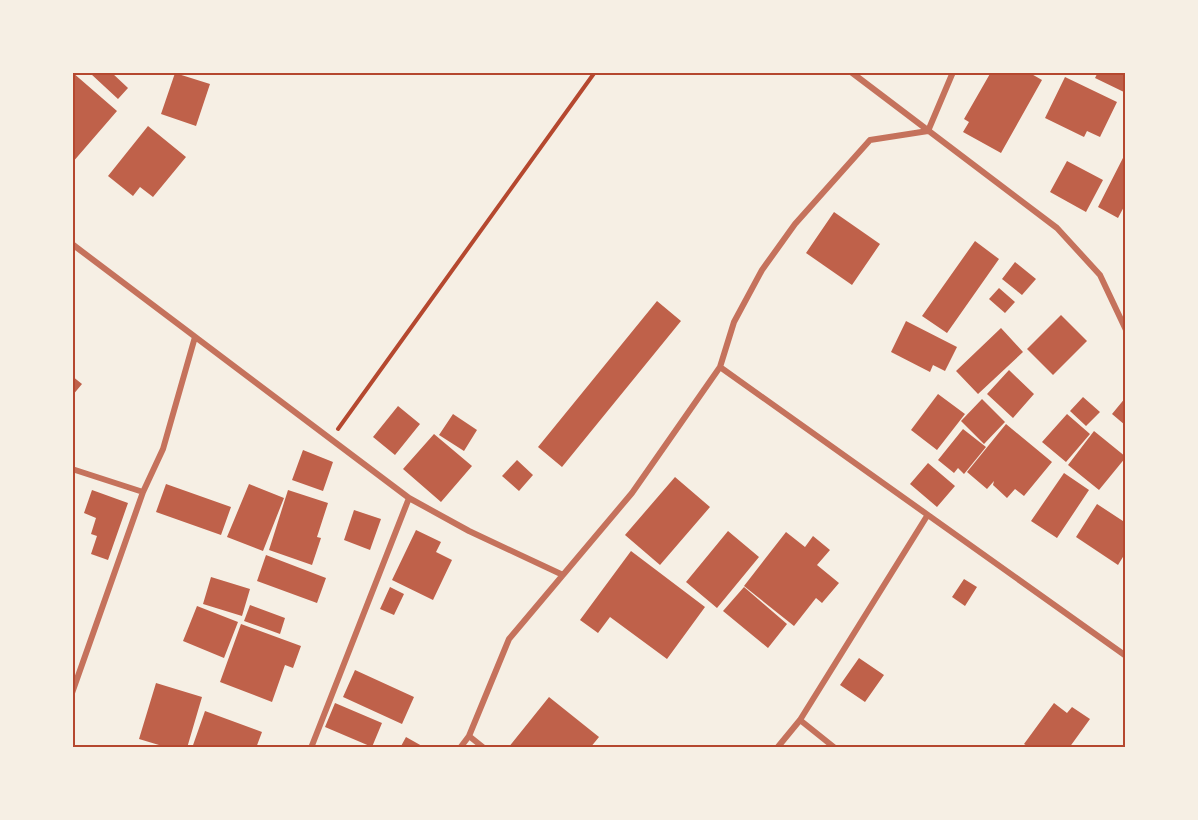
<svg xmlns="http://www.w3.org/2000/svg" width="1198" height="820" font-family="Arial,sans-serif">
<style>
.building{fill:#bf614a}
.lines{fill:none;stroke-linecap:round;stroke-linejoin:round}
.path{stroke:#b5482f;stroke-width:4}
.minor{stroke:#c5725c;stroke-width:6}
.neatline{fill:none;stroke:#b5482f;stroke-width:2}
</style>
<rect width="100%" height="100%" fill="#f6efe4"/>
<path class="building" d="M72,72l45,39 -45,52z
M94,72h17l17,16 -10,11 -27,-25z
M991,72h37l14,8 -41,73 -38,-21 6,-10 -5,-3z
M1098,72h28v21l-31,-15z
M175,73l35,11 -14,42 -35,-12z
M1065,77l52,25 -17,35 -13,-6 -3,6 -39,-19z
M148,126l38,31 -33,40 -13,-10 -7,9 -25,-20z
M1126,152v51l-8,15 -20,-11z
M1067,161l36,19 -17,32 -36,-20z
M834,212l46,32 -28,41 -46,-32z
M975,241l24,18 -52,74 -25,-17z
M1015,262l21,17 -14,16 -20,-16z
M999,288l16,14 -10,11 -16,-14z
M657,301l24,20 -119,146 -24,-20z
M1061,315l26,26 -34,34 -26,-26z
M906,321l51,26 -12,24 -12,-6 -3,7 -39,-20z
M1001,328l22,24 -45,42 -22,-23z
M1009,370l25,24 -21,24 -26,-24z
M72,376l10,8 -10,12z
M938,394l27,20 -28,36 -26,-20z
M1083,397l17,15 -14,14 -16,-15z
M1126,397v27l-1,1 -13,-11z
M982,399l23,23 -21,22 -23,-23z
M398,406l22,18 -25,31 -22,-18z
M453,414l24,16 -13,21 -25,-16z
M1067,414l23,20 -24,28 -24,-20z
M1006,424l46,38 -28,34 -9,-7 -8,9 -14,-13 1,-4 -7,8 -20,-17z
M963,429l23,18 -22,27 -6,-6 -4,5 -16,-13z
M1094,431l32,26 -27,33 -31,-25z
M434,434l38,32 -31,36 -38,-33z
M303,450l30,12 -10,29 -31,-11z
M517,460l16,15 -14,16 -17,-15z
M928,463l27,23 -18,21 -27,-23z
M1064,473l25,17 -32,48 -26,-17z
M675,477l35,30 -50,58 -35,-30z
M166,484l65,23 -10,28 -65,-23z
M249,484l35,14 -21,53 -36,-14z
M92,490l36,13 -20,57 -17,-6 6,-18 -6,-2 5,-16 -12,-5z
M288,490l40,13 -11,34 4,1 -9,27 -43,-15z
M1097,504l29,19v29l-8,13 -42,-28z
M354,510l27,9 -11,31 -26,-10z
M416,530l25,12 -5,10 16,8 -19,40 -41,-20z
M728,531l31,26 -42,51 -31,-26z
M786,532l19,15 8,-11 17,14 -13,15 22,18 -17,20 -6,-5 -22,28 -50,-40z
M631,551l74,56 -38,52 -57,-42 -12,16 -18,-13z
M266,555l60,23 -9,25 -60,-22z
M211,577l39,12 -8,27 -39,-12z
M964,579l13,8 -12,19 -13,-9z
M390,587l14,7 -10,21 -14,-6z
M744,587l43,37 -19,24 -45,-37z
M250,605l35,13 -5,16 -36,-13z
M197,606l41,16 -14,36 -41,-17z
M241,624l60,22 -8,22 -8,-3 -13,37 -52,-20z
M859,658l25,17 -19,27 -25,-17z
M355,670l59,27 -12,27 -59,-27z
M156,683l46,14 -15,51h-18l-30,-9z
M549,697l50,40 -9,11h-82z
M335,703l47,20 -10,24 -47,-20z
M1054,703l13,10 5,-6 18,12 -21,29h-39l-6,-4z
M205,711l57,21 -6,16h-64z
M406,737l16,9 -1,2h-21z"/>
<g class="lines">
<path class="path" d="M338,429l257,-357"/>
<path class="minor" d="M851,72l206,156 43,47 26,55
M72,244l337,254 60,33 94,44
M720,367l406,289
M72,469l71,23
M72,693l71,-201 20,-43 32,-112
M800,720l35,28
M469,736l15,12
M311,748l98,-250
M460,748l9,-12 40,-97 123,-146 88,-126 14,-45 28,-52 33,-46 75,-84 58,-9 25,-59
M777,748l23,-28 127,-204"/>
</g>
<rect width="1198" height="820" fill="none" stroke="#f6efe4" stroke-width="147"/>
<rect x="74" y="74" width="1050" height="672" class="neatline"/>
</svg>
